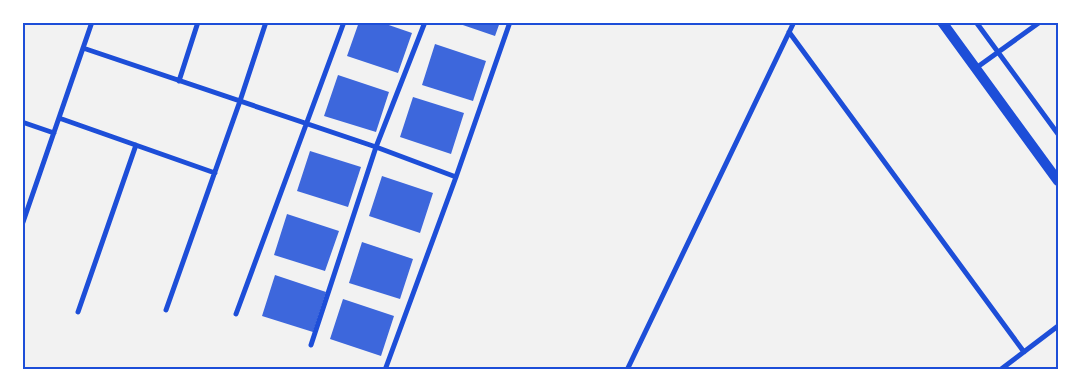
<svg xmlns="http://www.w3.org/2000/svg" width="1081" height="392" font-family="'Fira Sans',sans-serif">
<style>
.building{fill:#3d67dc}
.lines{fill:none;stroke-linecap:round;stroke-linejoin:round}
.minor{stroke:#1d4ed8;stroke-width:5}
.secondary{stroke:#1d4ed8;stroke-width:10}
.neatline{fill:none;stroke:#1d4ed8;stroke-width:2}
</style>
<rect width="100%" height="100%" fill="#f2f2f2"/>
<path class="building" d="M359,22h21l32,11 -14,40 -51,-17z
M454,22h46l-5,14z
M435,44l51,17 -13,40 -51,-16z
M338,75l51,17 -13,40 -52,-16z
M413,97l51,16 -13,41 -51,-17z
M310,151l51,16 -13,40 -51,-16z
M382,176l51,17 -13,40 -51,-17z
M287,214l52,17 -14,40 -51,-16z
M362,242l51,17 -13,40 -51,-16z
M275,275l51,17 -13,40 -51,-16z
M343,299l51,17 -13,40 -51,-17z"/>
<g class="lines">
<path class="minor" d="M976,22l82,112
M789,32l235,320
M83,48l293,99 80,30
M976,68l64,-46
M179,81l19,-59
M59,118l156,55
M22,122l32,11
M22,225l70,-203
M166,310l74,-209 26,-79
M78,312l58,-167
M236,314l108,-292
M311,345l65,-198 49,-125
M385,370l71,-193 54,-155
M627,370l167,-348
M1000,370l58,-44"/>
<path class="secondary" d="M942,22l116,159"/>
</g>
<rect width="1081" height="392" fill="none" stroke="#ffffff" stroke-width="48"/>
<rect x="24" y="24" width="1033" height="344" class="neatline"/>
</svg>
